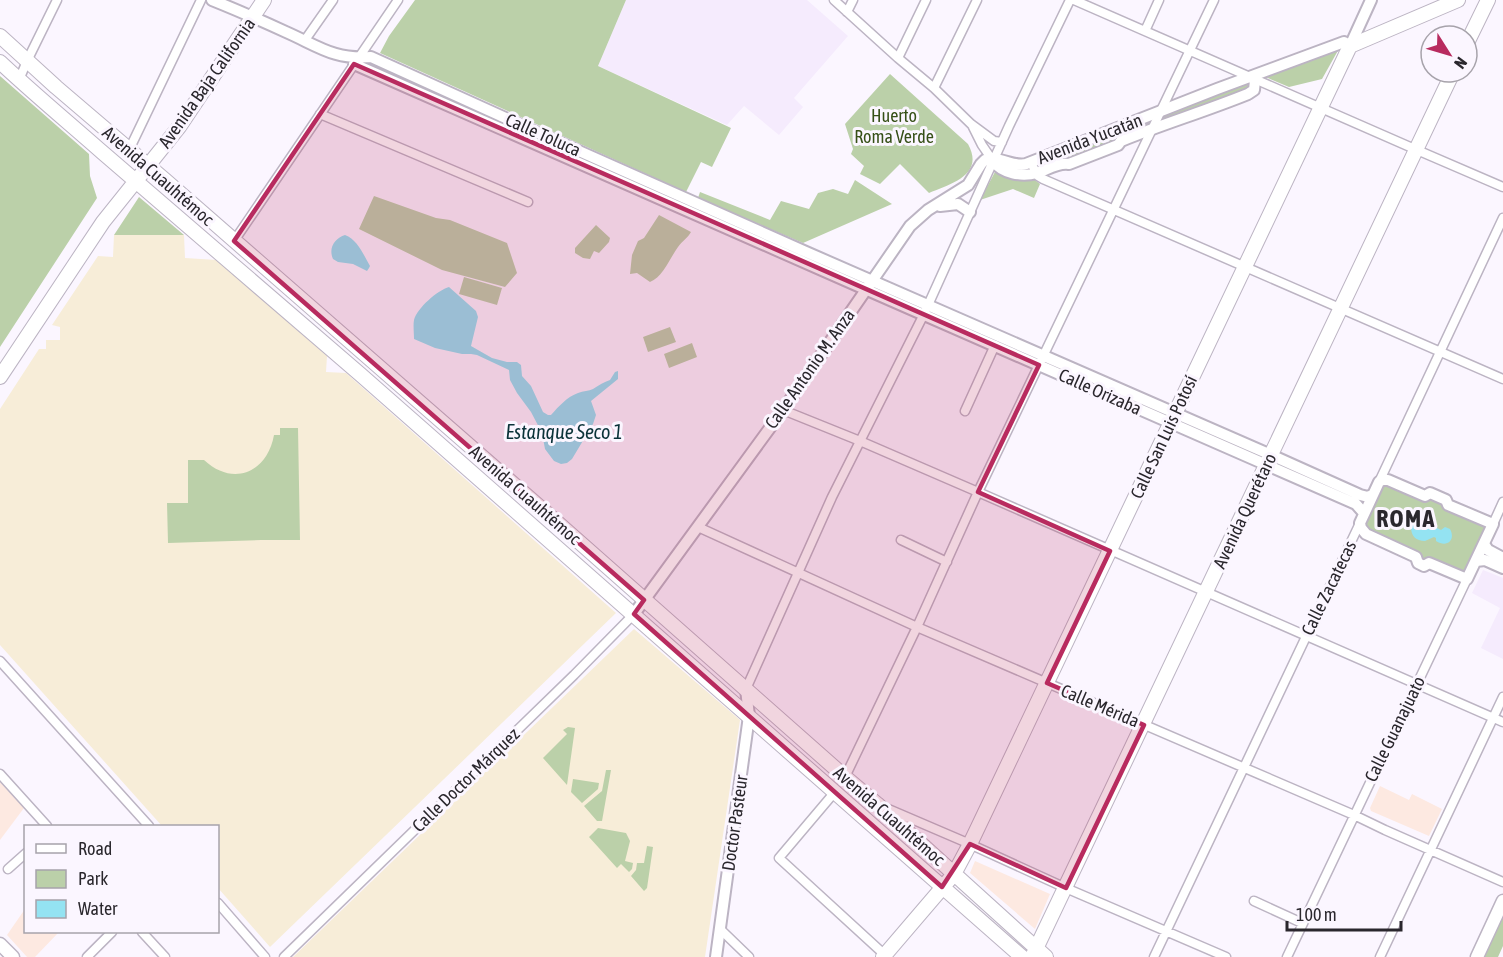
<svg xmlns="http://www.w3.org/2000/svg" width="1503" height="957" font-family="'Asap Condensed',sans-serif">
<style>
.commercial{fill:#fde9e1}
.built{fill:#f5ebfd}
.medical{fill:#f7edd8}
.green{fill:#bbd0a9}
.water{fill:#94e3f2}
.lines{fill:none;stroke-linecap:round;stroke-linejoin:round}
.minor-casing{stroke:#bcb4c3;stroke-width:11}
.tertiary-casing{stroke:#bcb4c3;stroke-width:14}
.secondary-casing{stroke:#bcb4c3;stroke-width:15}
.primary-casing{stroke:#bcb4c3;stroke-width:16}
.minor{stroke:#fff;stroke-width:8}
.tertiary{stroke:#fff;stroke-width:10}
.secondary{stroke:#fff;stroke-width:12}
.primary{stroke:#fff;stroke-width:14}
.marked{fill:#b82b5f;fill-opacity:0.2;stroke:#b82b5f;stroke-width:4.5;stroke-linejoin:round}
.labels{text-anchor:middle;stroke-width:6;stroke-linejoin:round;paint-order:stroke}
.street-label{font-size:18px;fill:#2a272d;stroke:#fbf6ff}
.park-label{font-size:18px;fill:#365017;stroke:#fbf6ff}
.water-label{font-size:20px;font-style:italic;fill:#0b3239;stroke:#fbf6ff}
.district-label{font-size:24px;font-weight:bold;letter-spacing:1.5px;fill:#2a272d;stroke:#fbf6ff}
</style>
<rect width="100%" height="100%" fill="#fbf6ff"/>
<path class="commercial" d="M0,782l24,26 -24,32z
M1380,786l29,14 3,-6 30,15 -13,27 -58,-25 -1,-3z
M975,861l75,33 -15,35 -65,-56z
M25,909l1,23h33l-24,25h-8l-20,-22z"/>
<path class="built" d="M626,0h181l41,36 -54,62 9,9 -24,28 -35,-29 -17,19 -129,-59z
M1483,570l20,8v81l-22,-11 19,-40 -28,-15z"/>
<path class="medical" d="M114,235h70l1,23 32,2 110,96 -1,16 20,1 270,240 -346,334 -52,-59v-62h-56l-162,-181v-236l39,-60h7v-9h14v-13l-8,-2 46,-69 15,1z
M634,629l106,91 -35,237h-412z"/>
<path class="green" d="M415,0h211l-28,66 133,62 -19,39 -11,-5 -15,30 -306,-139 9,-17z
M1340,47l-18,32 -33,8 -26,-11z
M890,74l78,70c17,31 -17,40 -39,49l-29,-29 -20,20 -20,-10 4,-8 -13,-12 2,-5 -8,-25z
M0,76l89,78 1,22 7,22 -97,149z
M1251,81l2,9 -95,34 4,-9z
M1154,119l-2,8 -107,42 -9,-2 3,-3z
M996,170l13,6 26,4 5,4 -6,14 -21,-9 -33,11z
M855,180l37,24 -89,39 -105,-45 2,-6 70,28 11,-19 28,8 9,-16 15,-4 15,5z
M374,196l62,22 14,2 57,23 10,30 -12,14 -63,-17 -83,-41z
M139,197l45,38h-70z
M659,215l32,17c-3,6 -9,9 -13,15 -8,11 -15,30 -28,35l-13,-9 -7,1 2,-19 6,-14 6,-3z
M596,225l14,13 -1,4 -10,11 -5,-2 -4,8 -7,-1 -8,-5v-5z
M464,277l38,11 -5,17 -38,-11z
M670,327l6,15 -28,10 -5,-15z
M692,343l5,14 -28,11 -5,-14z
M280,428h18l2,112h-39l-93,3 -1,-40h21v-43h16c29,27 63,13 70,-25h6z
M1385,479l108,45 -26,55 -101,-45 -2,-21z
M568,727l7,1 -8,57 -24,-27 24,-24 -4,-4z
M606,770h5l-9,51h-5l-13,-15 18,-15z
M573,779l26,4 -1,6 -16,14 -11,-11z
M598,828l28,5 4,8 -5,20 8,2 -1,6 -3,3 -8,-8 -4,4 -28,-31z
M647,846l6,1 -6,41 -3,3 -13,-15 5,-6 1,-7h7z
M1503,914v32l-5,11h-15z"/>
<path class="water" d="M345,235c13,5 18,19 25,31l-1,2 -2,3 -14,-7 -15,-2 -5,-3c-5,-11 2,-21 12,-24z
M449,287l27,24 2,6 -7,29 21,12 15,4h10l4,3 1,11 9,10 12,26 5,3h3c8,-9 16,-18 27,-22 5,-2 11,-2 15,-4 6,-4 11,-7 17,-9l5,-8 3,-1v8l-27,22 5,14 -3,9 -21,35 -5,4 -6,1 -7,-3 -9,-12 -3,-16 -11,-21 -14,-19 -7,-13 -1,-10 -32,-15 -6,-1h-9l-27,-6 -21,-9c0,-6 -1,-14 0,-19 3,-12 24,-30 35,-33z
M1403,511h4l5,6 3,1 10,-4c8,3 11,6 12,14l4,2 4,-3 5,2c6,11 -3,19 -14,12v-3l-2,-1 -9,4c-9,0 -14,-5 -14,-14l-3,-2 -4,2 -5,-3c-2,-6 0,-9 4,-13z"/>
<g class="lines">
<defs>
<path id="minor" d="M834,0l64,58 36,30 37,36 23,17 8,1
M1074,0l343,150 86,37
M847,12l6,-12
M1145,31l14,-31
M305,40l28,-40
M898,58l28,-58
M19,80l8,-19 30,-61
M934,88l43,-88
M320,114l208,88
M973,127l9,18 11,16
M129,150l72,-150
M1031,163l7,13 5,3 460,200
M234,241l164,-241
M783,410l77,31 118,51 525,230
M965,411l30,-66
M1379,482l124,-264
M1493,524l10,-22
M698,527l219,100 437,188 31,15 118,52
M901,540l46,22
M0,661l149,165
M746,689l86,-192 92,-183 85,-188 61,-126
M0,774l47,52
M845,777l72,-150 61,-135 236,-492
M834,793l-55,65 107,98
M886,808l77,33 105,48 158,68
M8,869l18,-16
M1254,901l48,22
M218,903l47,54
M720,929l29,28
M142,932l23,25
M87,957l25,-25
M284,957l290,-282 60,-61
M1154,957l206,-434
M1287,957l180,-378
M1380,957l123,-260"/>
<path id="tertiary" d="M212,0c25,10 50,21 74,32 32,14 48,28 85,25l163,74 272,121 465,203 89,40 8,2 4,-2
M354,64l511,225 491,215 8,9
M993,161c9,13 29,16 44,12 10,-3 21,-11 32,-9l49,-19 3,-4c42,-17 85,-30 127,-47l6,-4 1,-10
M940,206l18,-2 12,8
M1382,480h6l37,16 5,-3 16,7 2,5 45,19 -26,55 -38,-16 -5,3 -6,-3 -2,-6 -50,-23 -5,-6 -1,-5 19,-41z
M1484,544l4,6 15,8
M1476,561l9,-1 18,8
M634,614l149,-204 127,-184 18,-16 40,-25 13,-21 4,-4c5,1 11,0 15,0 10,2 16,6 26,4l191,-75 127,-47 6,4 21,-46
M716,957l33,-241 -3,-27"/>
<path id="secondary" d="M0,944l13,13
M1477,957l26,-56"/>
<path id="primary" d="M0,36l56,51 109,93 386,337 294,260 32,27 169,153
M1467,43l21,-43
M0,62c33,31 68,60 102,90 86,75 173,148 259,223 221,193 440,389 661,582
M0,377l103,-155 76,-95 85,-127
M1033,955l420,-883
M883,957l71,-83 16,-30 380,-798 108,-46"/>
</defs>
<use href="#minor" class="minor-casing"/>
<use href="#tertiary" class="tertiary-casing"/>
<use href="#secondary" class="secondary-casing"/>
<use href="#primary" class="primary-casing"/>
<use href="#minor" class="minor"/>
<use href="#tertiary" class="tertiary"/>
<use href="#secondary" class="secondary"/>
<use href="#primary" class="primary"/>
</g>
<path class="marked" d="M354,64l685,301 -61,127 132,59 -63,132 97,42 -78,163 -96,-44 -28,43 -308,-273 10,-14 -410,-359z"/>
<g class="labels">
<g class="street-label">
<text transform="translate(207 83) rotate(-55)" y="6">Avenida Baja California</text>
<text transform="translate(543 135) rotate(24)" y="6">Calle Toluca</text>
<text transform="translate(1090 139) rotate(-21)" y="6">Avenida Yucatán</text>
<text transform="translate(158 176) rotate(41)" y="6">Avenida Cuauhtémoc</text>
<text transform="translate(810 369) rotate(-55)" y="6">Calle Antonio M. Anza</text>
<text transform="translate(1100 392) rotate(24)" y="6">Calle Orizaba</text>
<text transform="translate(1164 437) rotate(-65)" y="6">Calle San Luis Potosí</text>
<text transform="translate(525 495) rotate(41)" y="6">Avenida Cuauhtémoc</text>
<text transform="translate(1245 511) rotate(-65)" y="6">Avenida Querétaro</text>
<text transform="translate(1329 588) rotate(-64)" y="6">Calle Zacatecas</text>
<text transform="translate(1100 706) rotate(23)" y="6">Calle Mérida</text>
<text transform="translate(1395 729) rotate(-64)" y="6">Calle Guanajuato</text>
<text transform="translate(466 780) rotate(-44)" y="6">Calle Doctor Márquez</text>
<text transform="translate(889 816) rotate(41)" y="6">Avenida Cuauhtémoc</text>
<text transform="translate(735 823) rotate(-82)" y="6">Doctor Pasteur</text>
</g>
<g class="park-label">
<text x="894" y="122">Huerto<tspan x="894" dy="21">Roma Verde</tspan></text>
</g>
<g class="water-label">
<text x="564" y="439">Estanque Seco 1</text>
</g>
<g class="district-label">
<text x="1406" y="527">ROMA</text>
</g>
</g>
<rect x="24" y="825" width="195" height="108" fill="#fbf6ff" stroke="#a7a3ab" stroke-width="1.5"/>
<rect x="36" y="844" width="30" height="9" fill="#ffffff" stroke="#a7a3ab" stroke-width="1.5"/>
<text x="78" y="855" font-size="18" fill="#2a272d">Road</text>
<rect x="36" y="870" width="30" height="18" fill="#bbd0a9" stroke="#a7a3ab" stroke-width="1.5"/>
<text x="78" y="885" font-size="18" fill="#2a272d">Park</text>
<rect x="36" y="900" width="30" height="18" fill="#94e3f2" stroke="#a7a3ab" stroke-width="1.5"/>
<text x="78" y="915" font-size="18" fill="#2a272d">Water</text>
<g transform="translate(1449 54) rotate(127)"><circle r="28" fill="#fbf6ff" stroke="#a7a3ab" stroke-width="1.5"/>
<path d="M0-4.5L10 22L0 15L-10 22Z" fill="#b82b5f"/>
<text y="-9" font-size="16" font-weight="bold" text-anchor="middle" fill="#2a272d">N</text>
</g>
<path d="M1287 921v9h114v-9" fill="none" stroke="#2a272d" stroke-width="3"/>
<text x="1296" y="921" font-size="18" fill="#2a272d" stroke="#fbf6ff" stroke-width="4.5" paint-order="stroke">100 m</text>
</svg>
